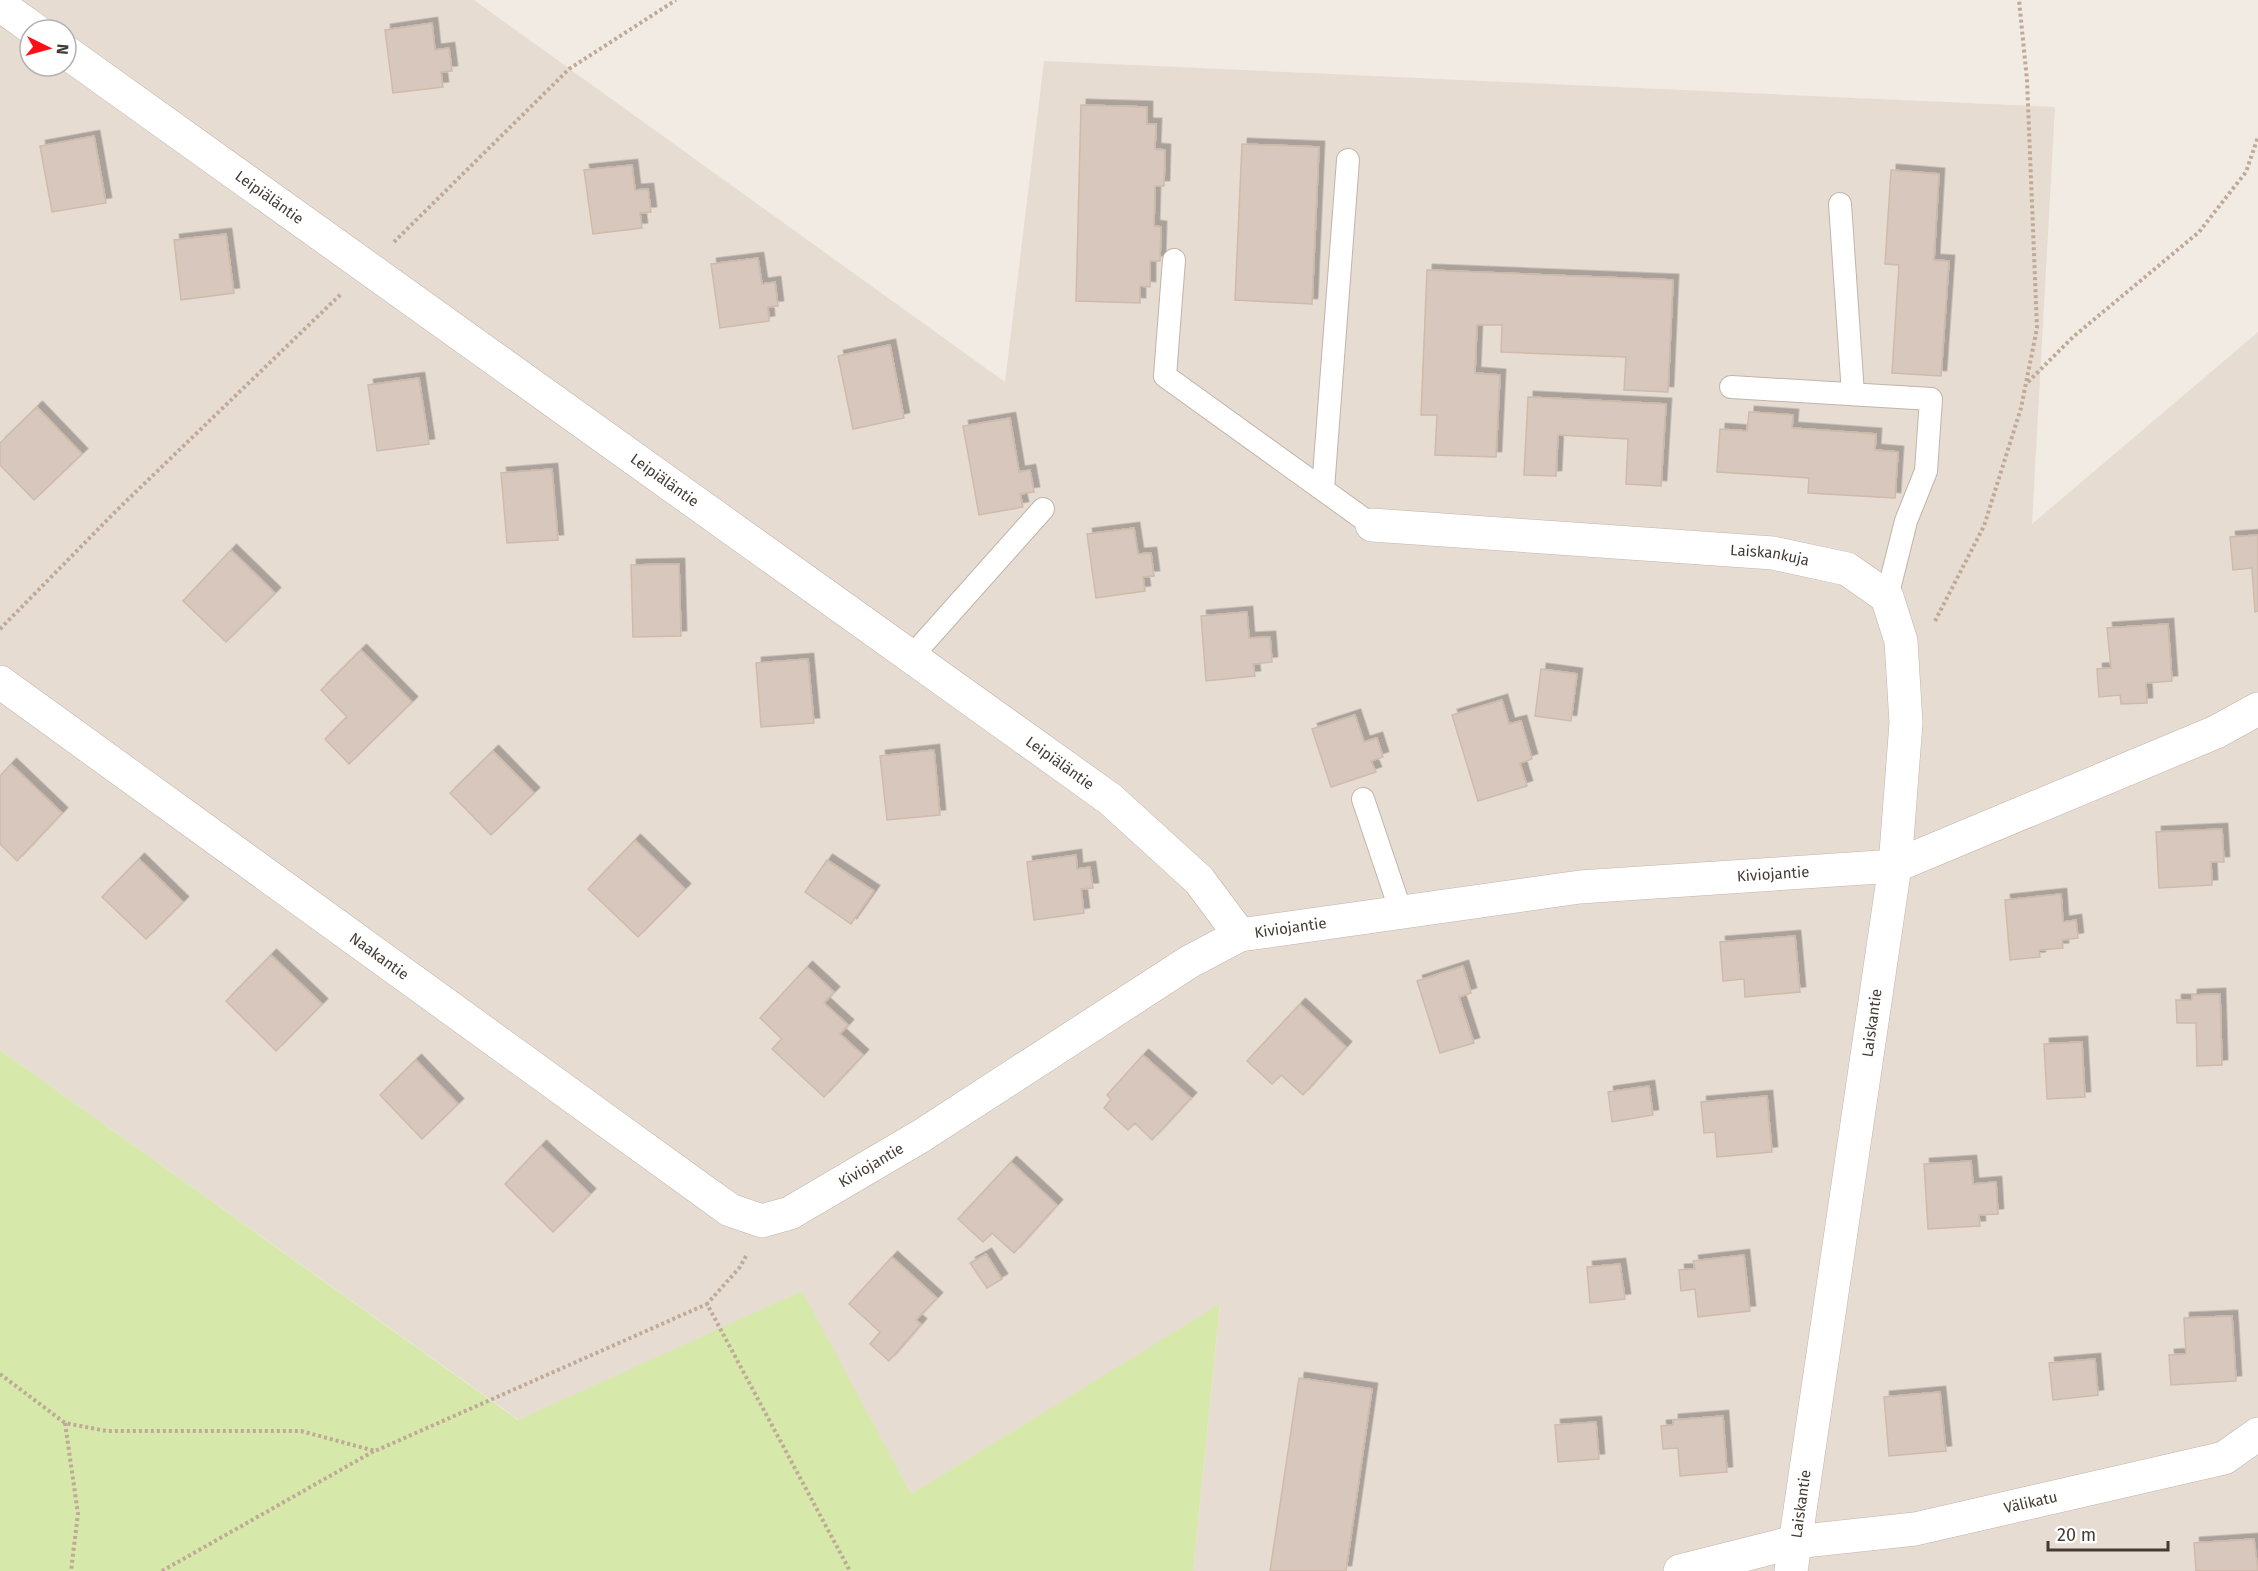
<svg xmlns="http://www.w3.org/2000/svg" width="2258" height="1571" font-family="'Fira Sans',sans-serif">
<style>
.residential{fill:#e6dcd2;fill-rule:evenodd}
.green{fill:#d7e8ab}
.building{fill:#d7c7bc;stroke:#cfbbac;stroke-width:1.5;filter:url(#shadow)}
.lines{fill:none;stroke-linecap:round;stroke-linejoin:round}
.lane-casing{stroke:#c1b4a9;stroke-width:24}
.street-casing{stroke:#c1b4a9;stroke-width:34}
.path{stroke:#c0aa97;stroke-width:4;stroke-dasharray:3 3;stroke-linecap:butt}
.lane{stroke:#fff;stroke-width:22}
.street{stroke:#fff;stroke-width:33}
.labels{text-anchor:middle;stroke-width:4.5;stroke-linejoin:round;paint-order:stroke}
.street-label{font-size:15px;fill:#443b34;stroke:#fff}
</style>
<defs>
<filter id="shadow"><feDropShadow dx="5.5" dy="-5.5" stdDeviation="0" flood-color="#0004"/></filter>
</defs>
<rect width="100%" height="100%" fill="#f2ebe4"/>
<path class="residential" d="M0,0h474l531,382 39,-321 1011,46 -23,417 226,-192v1239h-1065l27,-266 -309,189 -110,-202 -282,128 -519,-370zM30,30h36v36h-36z"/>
<path class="green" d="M0,1050l518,370 284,-129 109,203 309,-190 -27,267h-1193z"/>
<path class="building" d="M432,23l3,27 14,-2 3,23 -11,1 2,15 -50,6 -8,-63z
M1081,105l66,2v17h9l-1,25 10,1 -1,36h-9l-1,40 7,1 -1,34h-10v26l-10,-1v17l-64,-2z
M94,136l12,67 -54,9 -12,-66z
M1242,144l77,3 -7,157 -77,-4z
M632,165l3,25 13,-1 3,23 -11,1 2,15 -49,6 -9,-64z
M1891,170l48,4 -5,86 15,1 -8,115 -49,-3 7,-108 -14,-1z
M226,234l8,59 -53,7 -7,-60z
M758,258l4,26 13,-2 3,24 -10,1 1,14 -49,7 -9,-64z
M1427,270l246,10 -5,112 -44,-2 2,-33 -125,-5 1,-27h-25l-2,48 25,2 -4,82 -61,-2 2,-40h-16z
M890,345l14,73 -51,11 -15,-73z
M419,378l10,66 -52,7 -9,-66z
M1528,397l138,7 -5,82 -35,-2 2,-45 -70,-4 -2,41 -32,-1z
M37,407l45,47 -48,46 -34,-35v-22z
M1749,412l44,3 -1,13 84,6 -1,16 23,2 -3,46 -87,-5 1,-15 -92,-6 3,-43 27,2z
M1010,418l9,54 11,-2 4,22 -14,2 3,13 -44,8 -16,-89z
M552,469l6,71 -51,3 -6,-70z
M1134,528l4,26 13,-1 3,23 -11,1 2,14 -49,7 -9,-64z
M2258,535v76l-3,1 -3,-44 -19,2 -3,-33z
M231,550l44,43 -49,49 -43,-41z
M679,564l2,72 -48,1 -2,-72z
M1247,612l2,26 21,-1 2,25 -19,2 2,12 -49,5 -5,-65z
M2168,624l4,57 -26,2 1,20 -26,1 -1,-9 -21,2 -2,-28 14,-1 -4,-40z
M361,650l51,52 -63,62 -24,-25 22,-22 -26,-27z
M808,659l6,64 -53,4 -5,-64z
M1541,669l36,5 -6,47 -36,-5z
M1502,700l7,24 12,-3 11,38 -12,4 7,23 -49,15 -26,-86z
M1355,715l9,27 13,-4 6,19 -12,4 5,11 -45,15 -19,-58z
M934,750l6,65 -53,5 -7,-64z
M493,751l41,42 -43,42 -41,-42z
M11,764l51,49 -45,48 -17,-17v-68z
M2222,829l2,33h-13l1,23 -53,3 -3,-56z
M635,840l50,49 -47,48 -50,-48z
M1076,855l1,14 13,-2 3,21 -12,1 3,24 -50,7 -7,-58z
M139,859l44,43 -37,37 -44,-42z
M827,860l47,31 -23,33 -46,-32z
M2061,894l2,28 13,-2 2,18 -16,2 1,8 -24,2 1,7 -30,3 -5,-60z
M1795,936l5,56 -55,5 -1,-18 -21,2 -3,-39z
M271,955l51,49 -46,47 -50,-50z
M1463,966l8,27 -12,4 15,46 -34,10 -23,-72z
M807,967l27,25 -10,11 24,22 -8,9 23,21 -39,42 -52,-48 10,-10 -22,-21z
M2220,994l2,71 -25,1 -1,-43h-19l-1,-23h16v-5z
M1300,1004l46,43 -43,48 -22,-20 -9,9 -25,-23z
M2082,1042l3,55 -38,2 -3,-55z
M1143,1055l48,43 -39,42 -17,-17 -7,7 -24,-22 7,-9 -4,-4z
M416,1060l42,44 -36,35 -42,-44z
M1649,1086l4,29 -41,7 -4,-30z
M1767,1096l5,56 -55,5 -2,-25 -11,1 -3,-31z
M541,1146l49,48 -37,38 -48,-48z
M1971,1161l2,23 23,-2 2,32 -19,1 1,11 -52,3 -4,-65z
M1011,1162l46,43 -43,48 -22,-20 -9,9 -25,-23z
M986,1254l16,25 -15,9 -17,-25z
M1744,1255l6,56 -52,6 -3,-28 -14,2 -2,-21 16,-1 -2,-8z
M892,1257l45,41 -21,22 5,4 -32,37 -19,-17 10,-12 -31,-28z
M1620,1264l5,35 -35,4 -3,-36z
M2232,1316l4,65 -65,4 -2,-30 17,-1 -2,-36z
M2095,1359l3,36 -45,5 -4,-37z
M1299,1378l73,11 -26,182h-76z
M1940,1392l6,59 -57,5 -5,-59z
M1723,1416l4,56 -47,4 -2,-28 -15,1 -2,-23 12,-1v-5z
M1596,1422l3,37 -41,3 -3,-37z
M2254,1539l4,32h-62l-2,-28z"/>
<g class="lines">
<defs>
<path id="lane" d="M1840,204l13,190
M1174,260l-9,116 207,149
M1731,387l200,12 -5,72 -20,50 -19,76
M1323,489l25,-329
M912,656l131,-147
M1363,799l38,113"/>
<g id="street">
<path d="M0,5l35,25"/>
<path id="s1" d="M66,52l1044,747 89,81 41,55"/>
<path id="s2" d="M1372,525l401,28 74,16 40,28 14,44 5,82 -11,143 -104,705"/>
<path id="s3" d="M0,682l702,508 28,20 32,11 28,-8 131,-77 268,-174 51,-27 340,-48 315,-21 321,-134 42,-23"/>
<path id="s4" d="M1680,1571l115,-29 120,-13 309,-71 34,-24"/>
</g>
</defs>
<use href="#lane" class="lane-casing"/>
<use href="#street" class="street-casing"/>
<path class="path" d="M394,242l175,-173 107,-69
M2028,382l45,-45 126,-105 47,-60 12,-35
M1935,621l49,-95 37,-118 16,-80 -10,-248 -8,-80
M0,629l117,-119 225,-217
M746,1256l-6,11 -33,37 143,267
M0,1374l65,49 42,8h194l74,20 332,-147
M65,1423l13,91 -7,57
M162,1571l212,-120"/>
<use href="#lane" class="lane"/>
<use href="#street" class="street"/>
</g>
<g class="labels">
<g class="street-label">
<text dy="5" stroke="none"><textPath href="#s1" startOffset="250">Leipiäläntie</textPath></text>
<text dy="5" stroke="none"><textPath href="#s1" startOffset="736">Leipiäläntie</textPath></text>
<text dy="5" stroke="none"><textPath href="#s2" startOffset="399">Laiskankuja</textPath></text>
<text dy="5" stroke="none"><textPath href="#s1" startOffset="1222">Leipiäläntie</textPath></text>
<text dy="5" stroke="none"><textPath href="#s3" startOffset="2030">Kiviojantie</textPath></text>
<text dy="5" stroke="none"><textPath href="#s3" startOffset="1544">Kiviojantie</textPath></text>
<text dy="5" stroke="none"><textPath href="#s3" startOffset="468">Naakantie</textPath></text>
<text transform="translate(1872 1023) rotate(-82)" y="5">Laiskantie</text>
<text dy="5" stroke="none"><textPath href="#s3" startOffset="1058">Kiviojantie</textPath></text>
<text dy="5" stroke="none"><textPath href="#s4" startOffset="358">Välikatu</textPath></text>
<text transform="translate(1801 1504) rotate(-82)" y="5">Laiskantie</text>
</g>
</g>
<g transform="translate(48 48) rotate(95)"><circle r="28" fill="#ffffff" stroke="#b4b1ae" stroke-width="1.5"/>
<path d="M0-4.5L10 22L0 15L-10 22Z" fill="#fe0f16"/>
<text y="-9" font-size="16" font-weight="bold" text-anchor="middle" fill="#443b34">N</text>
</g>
<path d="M2048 1541v9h120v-9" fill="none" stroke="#443b34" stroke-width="3"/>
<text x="2057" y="1541" font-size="18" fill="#443b34" stroke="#ffffff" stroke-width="4.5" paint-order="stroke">20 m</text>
</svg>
